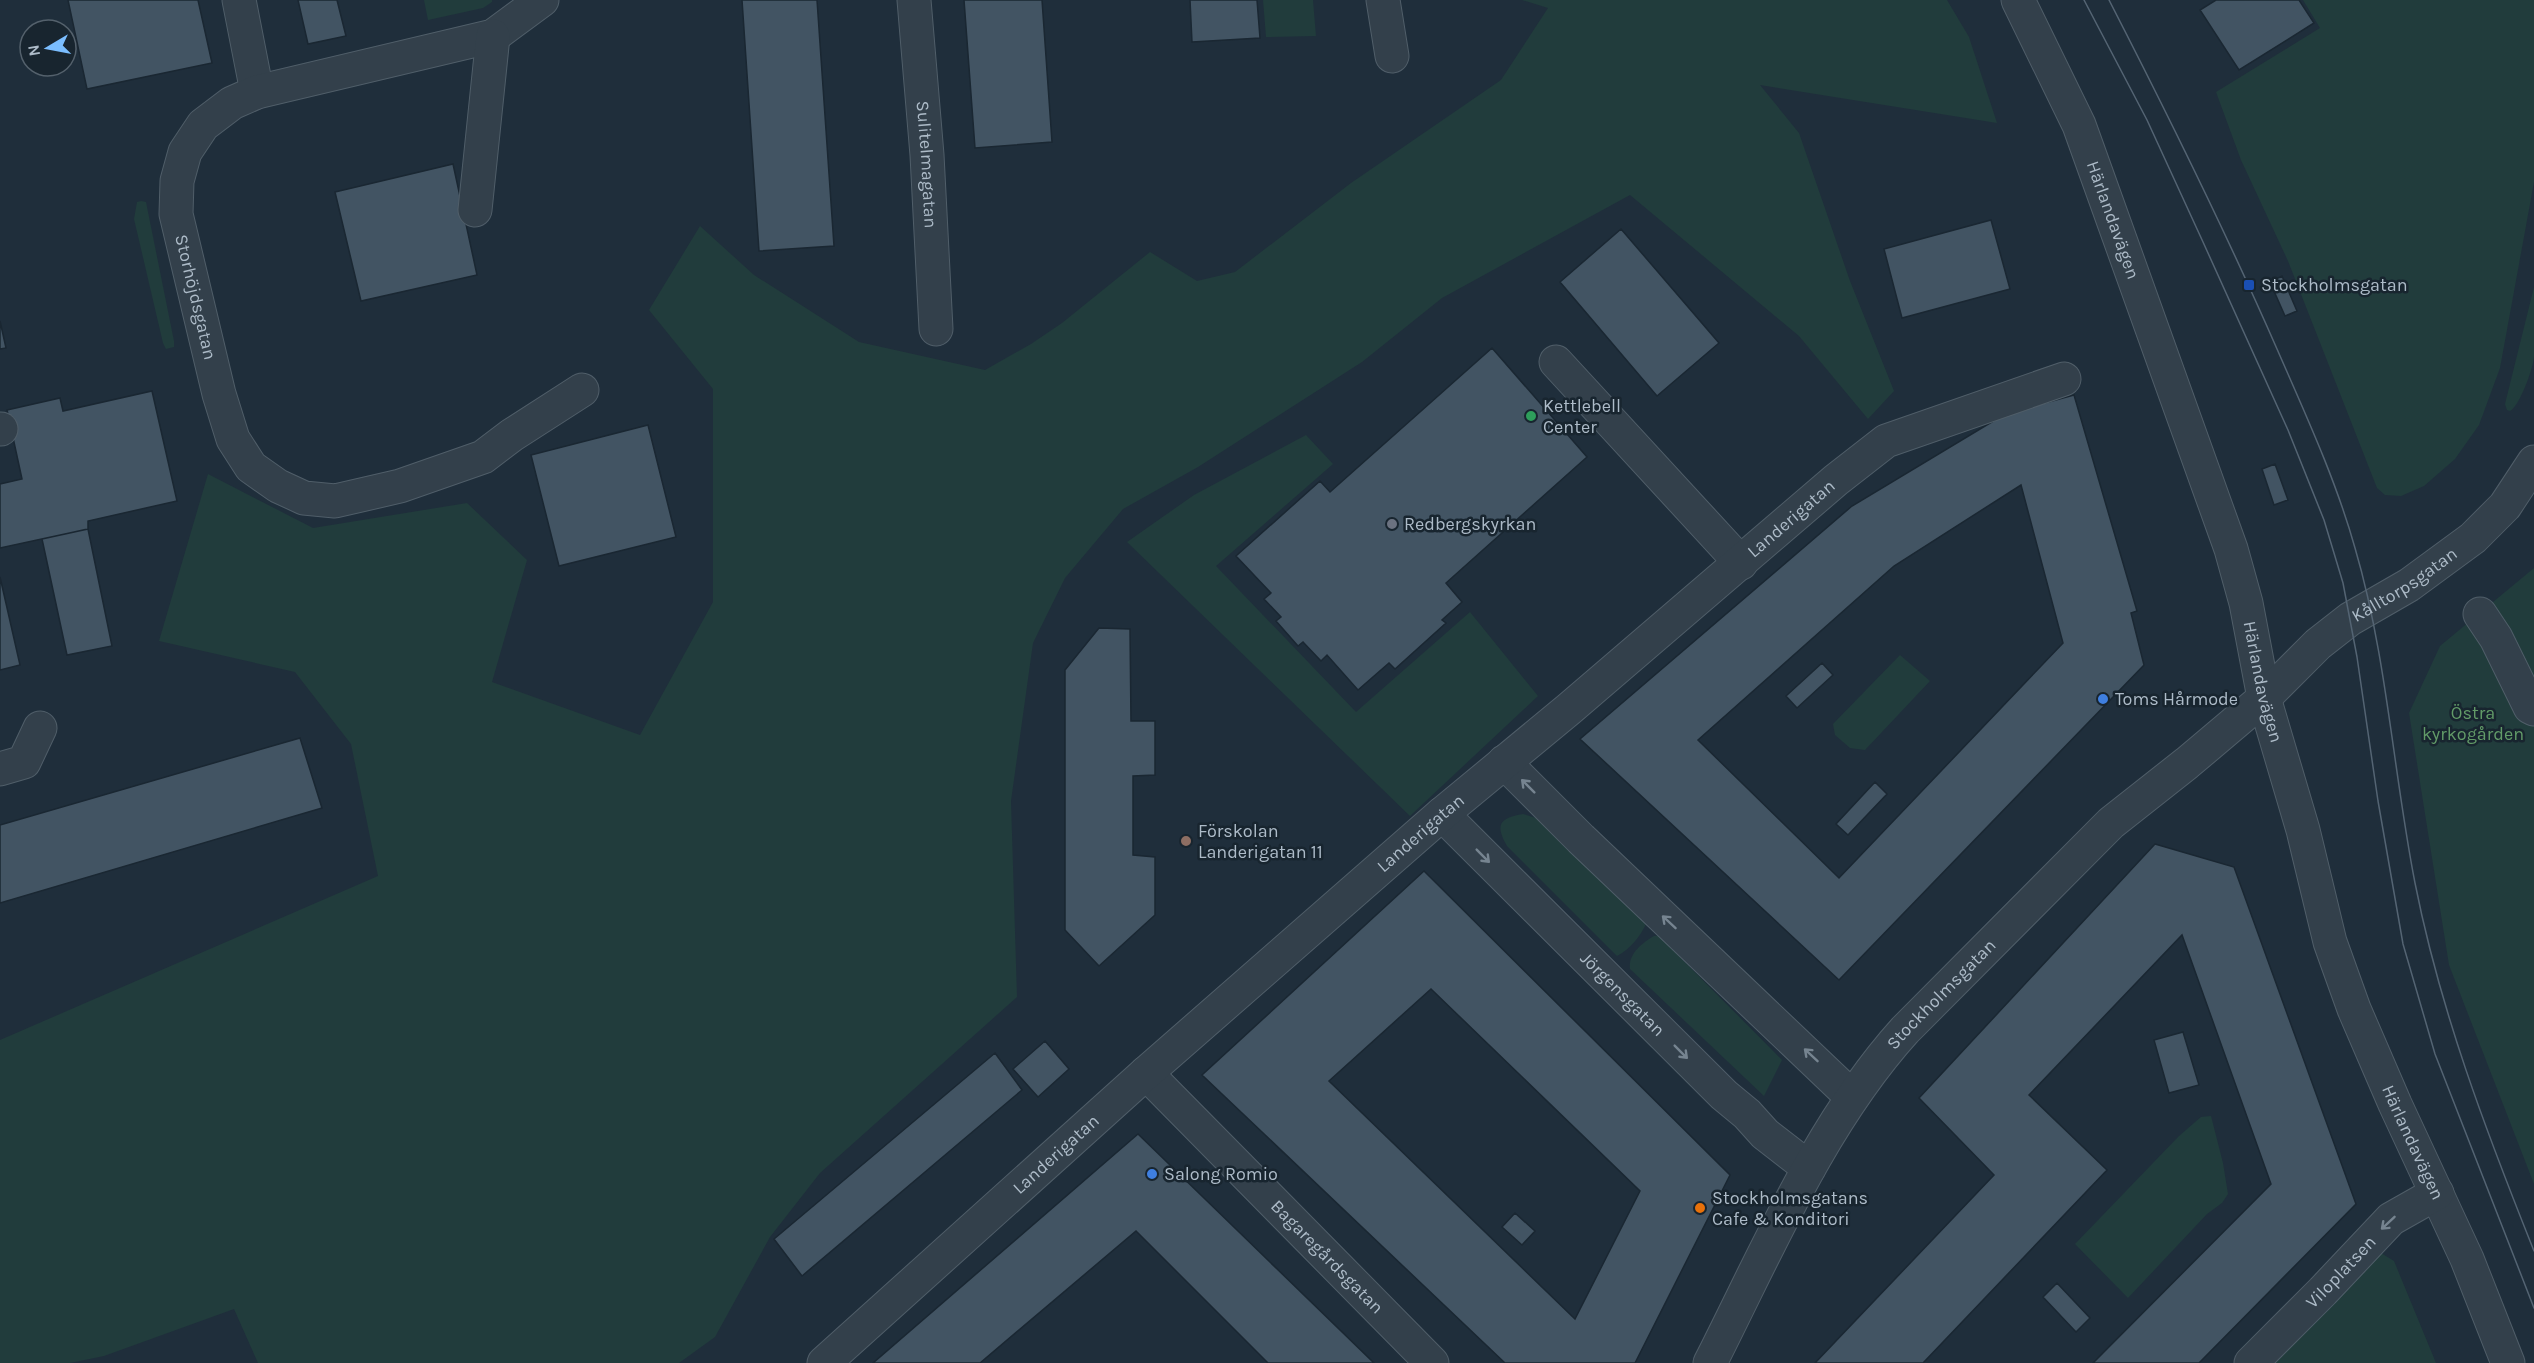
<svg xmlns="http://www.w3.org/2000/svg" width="2534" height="1363" font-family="Karla,sans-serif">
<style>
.green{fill:#213c3c}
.building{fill:#425463;stroke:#1a2732;stroke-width:1.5;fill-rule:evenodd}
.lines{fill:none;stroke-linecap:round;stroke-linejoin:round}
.minor-casing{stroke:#505e69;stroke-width:35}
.minor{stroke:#33404b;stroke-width:33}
.tram{stroke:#546473;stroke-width:1.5}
.oneway{stroke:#768490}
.transit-dot{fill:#1a4fb4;stroke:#18252f;stroke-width:2}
.leisure-dot{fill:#2e9e5b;stroke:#18252f;stroke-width:2}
.worship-dot{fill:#6b7280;stroke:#18252f;stroke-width:2}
.shop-dot{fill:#3f7fe0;stroke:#18252f;stroke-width:2}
.education-dot{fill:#8d6e63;stroke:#18252f;stroke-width:2}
.food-dot{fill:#e8710a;stroke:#18252f;stroke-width:2}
.labels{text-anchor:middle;stroke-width:5;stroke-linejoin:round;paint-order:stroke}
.street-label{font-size:18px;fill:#adbbc8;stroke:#18252f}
.poi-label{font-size:18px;fill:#adbbc8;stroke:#18252f;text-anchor:start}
.park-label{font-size:18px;fill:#629b68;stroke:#18252f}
</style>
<rect width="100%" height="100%" fill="#1f2e3b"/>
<path class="green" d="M424,0h68v2l-9,6 -55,12z
M1263,0h50l3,36 -50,1z
M1522,0h425l22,37 28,86 -237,-38 39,48 51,148 44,110 -26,28 -69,-83 -169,-141 -188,103 -80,64 -164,105 -75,42 -58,69 -32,65 -22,158 6,196 -197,176 -50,64 -55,100 -36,26h-421l-24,-54 -130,47 -34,7h-70v-323l378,-164 -27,-132 -56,-72 -136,-31 49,-167 105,54 154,-25 60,57 -35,122 148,53 73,-133v-213l-64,-79 51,-84 54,49 105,67 126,28 46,-26 31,-21 88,-71 47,29 38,-9 116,-89 150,-103 47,-72z
M2303,0h231v182l-34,186 -21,57 -24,34 -31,27 -23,10 -16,-1 -8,-7 -89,-227 -47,-101 -25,-68 104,-64z
M141,201l5,1 28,139v6l-8,2 -3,-6 -29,-124 3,-17z
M2534,287c0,22 0,47 0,70 -1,11 -14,49 -24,54l-3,-1 -2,-6z
M1306,435l27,29 -117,102 140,146 114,-100 68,84 -128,120 -283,-274 67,-47z
M2534,568v616l-85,-219 -40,-252 31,-67z
M1900,655l30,26 -65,69 -15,-2 -15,-13 -2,-11z
M1523,814l13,4 110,106c-6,13 -16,25 -29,32l-110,-110c-12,-21 -8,-28 16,-32z
M1654,936h5l123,124 -18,36 -134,-127c-2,-15 12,-26 24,-33z
M2211,1116l12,47 5,31 -6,9 -15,11 -79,84 -53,-54 104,-108 22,-19z
M2381,1253l13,8 42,102h-161z"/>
<path class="building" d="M68,0h130l14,63 -125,26z
M298,0h39l9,36 -38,8z
M742,0h75l17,246 -75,5z
M964,0h78l10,142 -77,6z
M1190,0h67l3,38 -68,4z
M2216,0h83l15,23 -75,47 -39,-60z
M453,164l24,111 -116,26 -26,-109z
M1991,220l19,69 -108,29 -18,-69z
M1621,229l98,114 -62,53 -97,-114z
M2282,276l15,35 -12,5 -15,-34z
M0,321l6,27 -6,1z
M1492,348l95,109 -141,126 16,19 -20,18 4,3 -51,46 -6,-6 -31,27 -31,-35 -6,6 -18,-19 -5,4 -22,-25 5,-4 -17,-18 7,-6 -35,-37 84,-75 10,11z
M152,391l25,110 -89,20v8l-88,19v-64l22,-5 -15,-69 53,-12 3,13z
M2074,395l63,216 -6,2 13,52 -305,315 -259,-241 272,-233 153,-92zM2021,485l42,158 -224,235 -141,-138 196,-174z
M648,425l28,112 -117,29 -28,-111z
M2275,464l13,36 -14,5 -12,-36z
M88,529l24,117 -45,9 -25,-116z
M0,577l20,88 -20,5z
M1099,628l31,1 1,92h24v54l-22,1v79l22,2v58l-56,51 -34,-36v-260z
M1822,663l11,12 -36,33 -11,-12z
M300,738l22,70 -322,95v-78z
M1875,782l12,12 -39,41 -12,-11z
M2155,844l79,23 122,337 -157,159h-106l178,-179 -89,-249 -153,160 78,75 -184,193h-108l179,-188 -75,-77z
M1424,871l306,304 -95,188h-130l-303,-288zM1431,989l209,202 -65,128 -246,-238z
M2183,1032l16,53 -30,8 -15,-53z
M1045,1041l24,28 -31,28 -25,-28z
M995,1053l27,37 -220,186 -28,-37z
M1138,1134l236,229h-106l-132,-132 -156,132h-107z
M1515,1213l20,18 -13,14 -20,-18z
M2057,1283l33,35 -14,14 -33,-35z"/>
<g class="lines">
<defs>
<g id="minor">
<path d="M239,0l18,92"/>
<path id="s1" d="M542,0l-49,36 -236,56 -25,11 -29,22 -18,27 -8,29 -1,33 43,180 14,45 18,28 27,19 26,12 31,3 65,-15 83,-29 29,-22 70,-45"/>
<path id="s2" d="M914,0l13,155 9,174"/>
<path d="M1383,0l9,56"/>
<path id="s3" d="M2018,0l61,125 152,424 15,54 18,95 39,132 27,112 24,67 41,95 72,155 41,104"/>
<path d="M475,210l18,-174"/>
<path d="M1556,362l185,201"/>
<path d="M0,429h1"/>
<path d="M2480,614l16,24 34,69 4,2"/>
<path d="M1504,762l77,77 271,258"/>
<path d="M0,769l24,-7 16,-34"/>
<path id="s4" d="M1442,814l282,281 23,19 18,20 44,34"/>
<path id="s5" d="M1146,1073l286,290"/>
<path id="s6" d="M824,1363l322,-290 296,-259 127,-105 267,-229 50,-39 178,-62"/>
<path id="s7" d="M1710,1363c57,-112 110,-239 195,-333l206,-207 76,-60 77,-65 54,-54 32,-25 59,-34 64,-47 32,-32 29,-44"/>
<path id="s8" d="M2251,1363l72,-72 68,-72 46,-26"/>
</g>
</defs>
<use href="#minor" class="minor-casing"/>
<use href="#minor" class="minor"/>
<path class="tram" d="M2084,0l63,120 56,122 85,188 36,90 19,63 14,74 21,144 25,143 32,110 99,254
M2109,0c59,115 116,230 168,349 28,64 59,131 78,199 32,109 38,223 60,335 25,127 71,248 119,368"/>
</g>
<defs><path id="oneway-shaft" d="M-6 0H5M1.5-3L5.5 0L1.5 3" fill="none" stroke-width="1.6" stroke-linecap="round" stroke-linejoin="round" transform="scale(1.5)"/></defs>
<g class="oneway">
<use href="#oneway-shaft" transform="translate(1528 786) rotate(-135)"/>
<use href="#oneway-shaft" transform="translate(1483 856) rotate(45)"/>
<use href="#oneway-shaft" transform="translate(1669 922) rotate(-137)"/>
<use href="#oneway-shaft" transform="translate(1681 1052) rotate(45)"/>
<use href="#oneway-shaft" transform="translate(1811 1055) rotate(-137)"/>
<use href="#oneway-shaft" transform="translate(2388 1223) rotate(137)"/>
</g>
<rect class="transit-dot" x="2243" y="279" width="12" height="12" rx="3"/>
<circle class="leisure-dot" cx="1531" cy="416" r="6"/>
<circle class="worship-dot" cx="1392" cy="524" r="6"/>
<g class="shop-dot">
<circle cx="2103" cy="699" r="6"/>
<circle cx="1152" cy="1174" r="6"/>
</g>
<circle class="education-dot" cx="1186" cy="841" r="6"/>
<circle class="food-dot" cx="1700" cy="1208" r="6"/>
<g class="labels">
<g class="street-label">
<text dy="6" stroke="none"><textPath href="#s2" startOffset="165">Sulitelmagatan</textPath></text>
<text dy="6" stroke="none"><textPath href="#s3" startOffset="240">Härlandavägen</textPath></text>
<text dy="6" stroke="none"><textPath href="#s1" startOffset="548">Storhöjdsgatan</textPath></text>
<text dy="6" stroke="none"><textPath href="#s6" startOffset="1284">Landerigatan</textPath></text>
<text dy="6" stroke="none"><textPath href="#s7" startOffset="1058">Kålltorpsgatan</textPath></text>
<text dy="6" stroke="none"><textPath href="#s3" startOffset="726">Härlandavägen</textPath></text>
<text dy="6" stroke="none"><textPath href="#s6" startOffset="798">Landerigatan</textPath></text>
<text dy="6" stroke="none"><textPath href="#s4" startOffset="255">Jörgensgatan</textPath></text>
<text dy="6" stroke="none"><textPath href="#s7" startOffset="438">Stockholmsgatan</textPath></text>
<text dy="6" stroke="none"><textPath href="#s3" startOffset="1212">Härlandavägen</textPath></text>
<text dy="6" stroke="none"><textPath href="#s6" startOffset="312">Landerigatan</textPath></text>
<text dy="6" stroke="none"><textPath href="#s5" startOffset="258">Bagaregårdsgatan</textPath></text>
<text dy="6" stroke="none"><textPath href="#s8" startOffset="128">Viloplatsen</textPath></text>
</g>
<g class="poi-label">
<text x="2261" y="291">Stockholmsgatan</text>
<text x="1543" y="412">Kettlebell<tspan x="1543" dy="21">Center</tspan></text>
<text x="1404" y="530">Redbergskyrkan</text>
<text x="2115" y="705">Toms Hårmode</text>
<text x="1198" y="837">Förskolan<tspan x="1198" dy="21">Landerigatan 11</tspan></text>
<text x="1164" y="1180">Salong Romio</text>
<text x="1712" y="1204">Stockholmsgatans<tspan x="1712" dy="21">Cafe &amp; Konditori</tspan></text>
</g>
<g class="park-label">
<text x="2473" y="719">Östra<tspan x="2473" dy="21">kyrkogården</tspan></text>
</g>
</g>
<g transform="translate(48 48) rotate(260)"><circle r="28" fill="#18252f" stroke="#54616c" stroke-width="1.5"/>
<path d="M0-4.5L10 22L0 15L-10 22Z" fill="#7bbeff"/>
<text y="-9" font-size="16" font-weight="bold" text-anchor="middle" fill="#adbbc8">N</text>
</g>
</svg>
